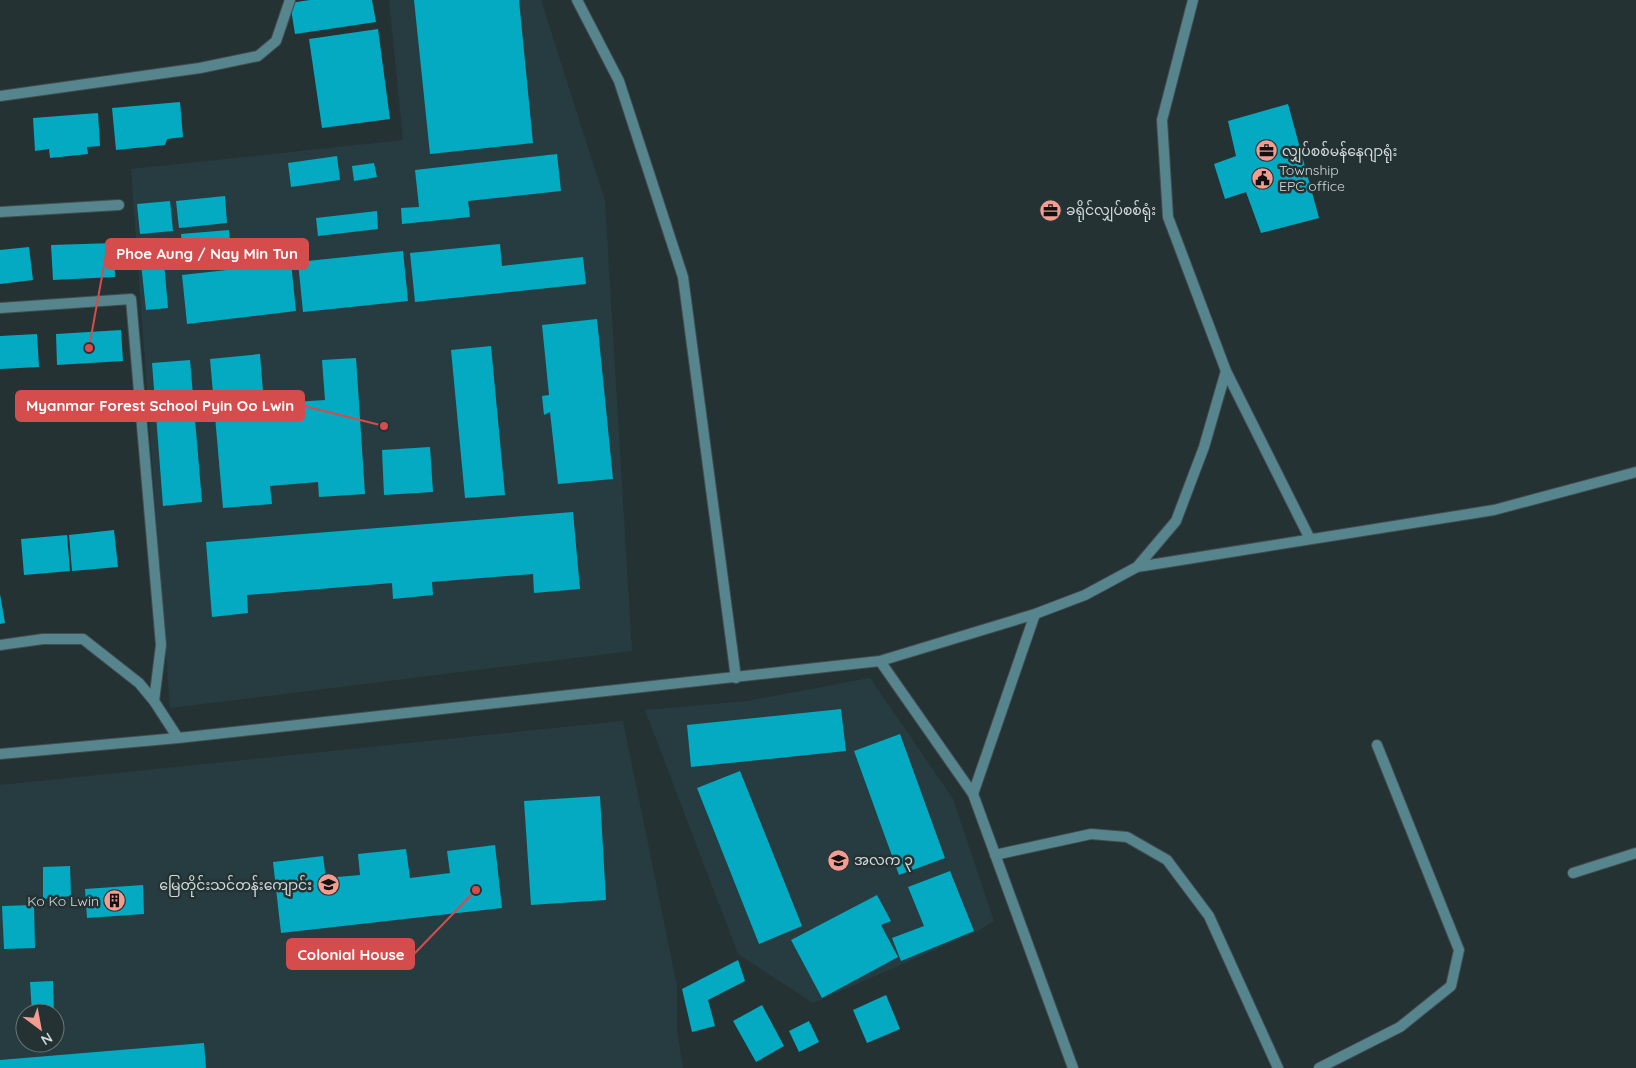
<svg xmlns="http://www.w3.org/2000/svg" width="1636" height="1068" font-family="Quicksand,'Noto Sans Myanmar',sans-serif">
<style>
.built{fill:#273c40;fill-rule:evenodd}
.building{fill:#03aac1}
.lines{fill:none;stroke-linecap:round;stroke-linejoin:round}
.lane-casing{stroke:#414d4f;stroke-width:12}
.street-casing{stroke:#414d4f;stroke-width:12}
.lane{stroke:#56858e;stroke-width:10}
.street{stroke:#56858e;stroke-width:10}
.labels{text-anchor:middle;stroke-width:5;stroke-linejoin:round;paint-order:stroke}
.poi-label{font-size:14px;fill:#d2dadb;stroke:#253234;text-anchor:start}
.leader{fill:none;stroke:#d54c4c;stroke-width:2}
.callout-dot{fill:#d54c4c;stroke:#253234;stroke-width:2}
.callout{fill:#d54c4c;stroke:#d54c4c;stroke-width:2}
.callout-label{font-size:15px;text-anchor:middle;font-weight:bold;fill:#fff}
</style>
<rect width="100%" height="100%" fill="#253234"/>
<path class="built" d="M389,0h152l64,201 27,450 -462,57 -39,-539 272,-29z
M870,678l83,121 41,122 -18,11 -163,71 -75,-49 -93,-244 102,-9z
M623,721l54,265v44l6,38h-683v-283zM25,1013h30v30h-30z"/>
<path class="building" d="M310,0h62l4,22 -81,12 -5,-31z
M414,0h105l14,143 -103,11z
M378,29l12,90 -68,9 -13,-89z
M180,102l3,35 -16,2 -2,6 -49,5 -4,-42z
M1288,104l31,114 -58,15 -15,-41 -21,7 -11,-35 22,-8 -8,-35z
M98,113l2,33 -13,1 1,7 -38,4 -1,-9 -14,2 -2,-33z
M557,154l4,37 -93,10 2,16 -68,7 -1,-16 18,-1 -4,-37z
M337,156l3,24 -49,7 -3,-24z
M374,163l3,14 -23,4 -2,-15z
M225,196l2,27 -48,5 -3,-27z
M170,201l3,30 -33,3 -3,-30z
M377,211l1,18 -60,7 -2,-18z
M229,230l2,24 -48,4 -2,-24z
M114,243l1,34 -62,3 -2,-35z
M500,244l2,22 81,-9 3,27 -171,18 -5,-49z
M29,247l4,33 -33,4v-34z
M163,251l5,57 -22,2 -6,-56z
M403,251l5,50 -105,11 -5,-50z
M291,263l5,48 -109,13 -5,-49z
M597,319l16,160 -55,5 -8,-72 -6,3 -2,-19 7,-1 -7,-70z
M121,330l2,31 -66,4 -1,-31z
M37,334l2,33 -39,2v-33z
M491,346l14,149 -40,3 -14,-148z
M260,354l4,50 61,-4 -3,-40 34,-2 9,136 -46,3 -1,-15 -48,4 2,18 -49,4 -13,-149z
M190,360l12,142 -39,4 -11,-143z
M430,447l3,45 -49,3 -2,-45z
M573,512l7,77 -46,4 -1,-19 -101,8 1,13 -40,4 -1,-16 -145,12 1,18 -36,4 -6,-75z
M114,530l4,37 -46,4 -3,-36z
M67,535l3,36 -46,4 -3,-36z
M0,594l5,29 -5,1z
M841,709l5,42 -155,16 -4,-42z
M900,734l45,124 -46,17 -45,-124z
M740,771l62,155 -43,18 -62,-156z
M600,796l6,104 -75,5 -7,-104z
M495,845l7,63 -221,25 -8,-71 50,-6 3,22 34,-3 -2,-21 48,-5 4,29 40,-5 -3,-22z
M70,866l1,30 -28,3v-32z
M950,871l24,60 -73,30 -9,-23 32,-12 -16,-39z
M143,885l1,29 -57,4 -2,-29z
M877,895l14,26 -10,4 17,32 -76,41 -31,-58z
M34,905l1,43 -31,1 -2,-43z
M738,960l7,21 -37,19 7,26 -23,6 -10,-43z
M53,981l1,32h-22l-2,-31z
M886,995l14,34 -33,14 -14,-33z
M762,1005l22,41 -28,16 -23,-41z
M809,1021l10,21 -20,10 -10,-21z
M204,1043l2,25h-206v-8z"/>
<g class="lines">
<defs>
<path id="lane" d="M995,855l96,-21 36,3 40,23 42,56 69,152"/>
<path id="street" d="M577,0l42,81 64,196 53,401
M0,96l200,-28 58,-12 18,-15 14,-41
M0,212l119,-7
M0,308l131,-9 30,346 -7,56
M1226,371l84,168
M1137,567l39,-46 28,-74 22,-76 -58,-154 -6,-97 31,-120
M1035,614l-62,180 100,274
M0,645l43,-6h40l56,44 15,18 24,37
M880,661l93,133
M0,754l178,-16 702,-77 155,-47 50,-19 52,-28 357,-57 142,-38
M1573,873l63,-20
M1319,1068l81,-41 51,-41 8,-36 -82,-205"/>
</defs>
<use href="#lane" class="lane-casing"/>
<use href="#street" class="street-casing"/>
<use href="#lane" class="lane"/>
<use href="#street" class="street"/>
</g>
<defs>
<symbol id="office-disc" viewBox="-11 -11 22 22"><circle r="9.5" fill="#f59c92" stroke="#253234"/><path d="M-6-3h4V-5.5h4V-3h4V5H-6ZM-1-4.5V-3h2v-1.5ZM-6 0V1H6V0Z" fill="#111"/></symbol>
<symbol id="civic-disc" viewBox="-11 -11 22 22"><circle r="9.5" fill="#f59c92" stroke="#253234"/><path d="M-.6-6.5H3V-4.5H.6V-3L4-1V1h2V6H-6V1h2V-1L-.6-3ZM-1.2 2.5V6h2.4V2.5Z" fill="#111"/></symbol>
<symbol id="school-disc" viewBox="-11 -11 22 22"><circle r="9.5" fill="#f59c92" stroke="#253234"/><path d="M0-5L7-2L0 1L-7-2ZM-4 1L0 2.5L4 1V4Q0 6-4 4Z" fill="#111"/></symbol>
<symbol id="building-disc" viewBox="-11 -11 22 22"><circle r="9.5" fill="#f59c92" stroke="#253234"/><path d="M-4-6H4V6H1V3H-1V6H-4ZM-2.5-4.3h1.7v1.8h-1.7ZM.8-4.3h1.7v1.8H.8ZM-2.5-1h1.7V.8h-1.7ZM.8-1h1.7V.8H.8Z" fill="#111"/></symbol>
</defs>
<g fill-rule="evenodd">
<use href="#office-disc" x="1254" y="138" width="25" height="25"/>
<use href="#civic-disc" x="1250" y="166" width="25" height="25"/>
<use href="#office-disc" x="1038" y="198" width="25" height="25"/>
<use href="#school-disc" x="826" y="848" width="25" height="25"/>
<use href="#school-disc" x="316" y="872" width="25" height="25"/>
<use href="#building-disc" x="102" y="888" width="25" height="25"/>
</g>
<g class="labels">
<g class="poi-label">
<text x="1282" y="156">လျှပ်စစ်မန်နေဂျာရုံး</text>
<text x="1279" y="175">Township<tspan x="1279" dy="16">EPC office</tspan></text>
<text x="1066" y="215">ခရိုင်လျှပ်စစ်ရုံး</text>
<text x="854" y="865">အလက ၃</text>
<text x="312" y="890" text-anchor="end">မြေတိုင်းသင်တန်းကျောင်း</text>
<text x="99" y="906" text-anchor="end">Ko Ko Lwin</text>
</g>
</g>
<path class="leader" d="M89 348L106 254M384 426L304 406M476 890L414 954"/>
<g class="callout-dot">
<circle cx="89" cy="348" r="5"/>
<circle cx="384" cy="426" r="5"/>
<circle cx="476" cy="890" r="5"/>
</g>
<g class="callout">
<rect x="106" y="239" width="202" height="30" rx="5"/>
<rect x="16" y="391" width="288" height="30" rx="5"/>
<rect x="287" y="939" width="127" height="30" rx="5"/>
</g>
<g class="callout-label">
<text x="207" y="259">Phoe Aung / Nay Min Tun</text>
<text x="160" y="411">Myanmar Forest School Pyin Oo Lwin</text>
<text x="351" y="960">Colonial House</text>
</g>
<g transform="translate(40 1028) rotate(148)"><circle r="24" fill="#253234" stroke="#6a7577"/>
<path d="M0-4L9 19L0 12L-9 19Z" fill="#f59c92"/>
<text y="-8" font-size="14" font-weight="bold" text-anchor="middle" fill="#d2dadb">N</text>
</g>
</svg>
